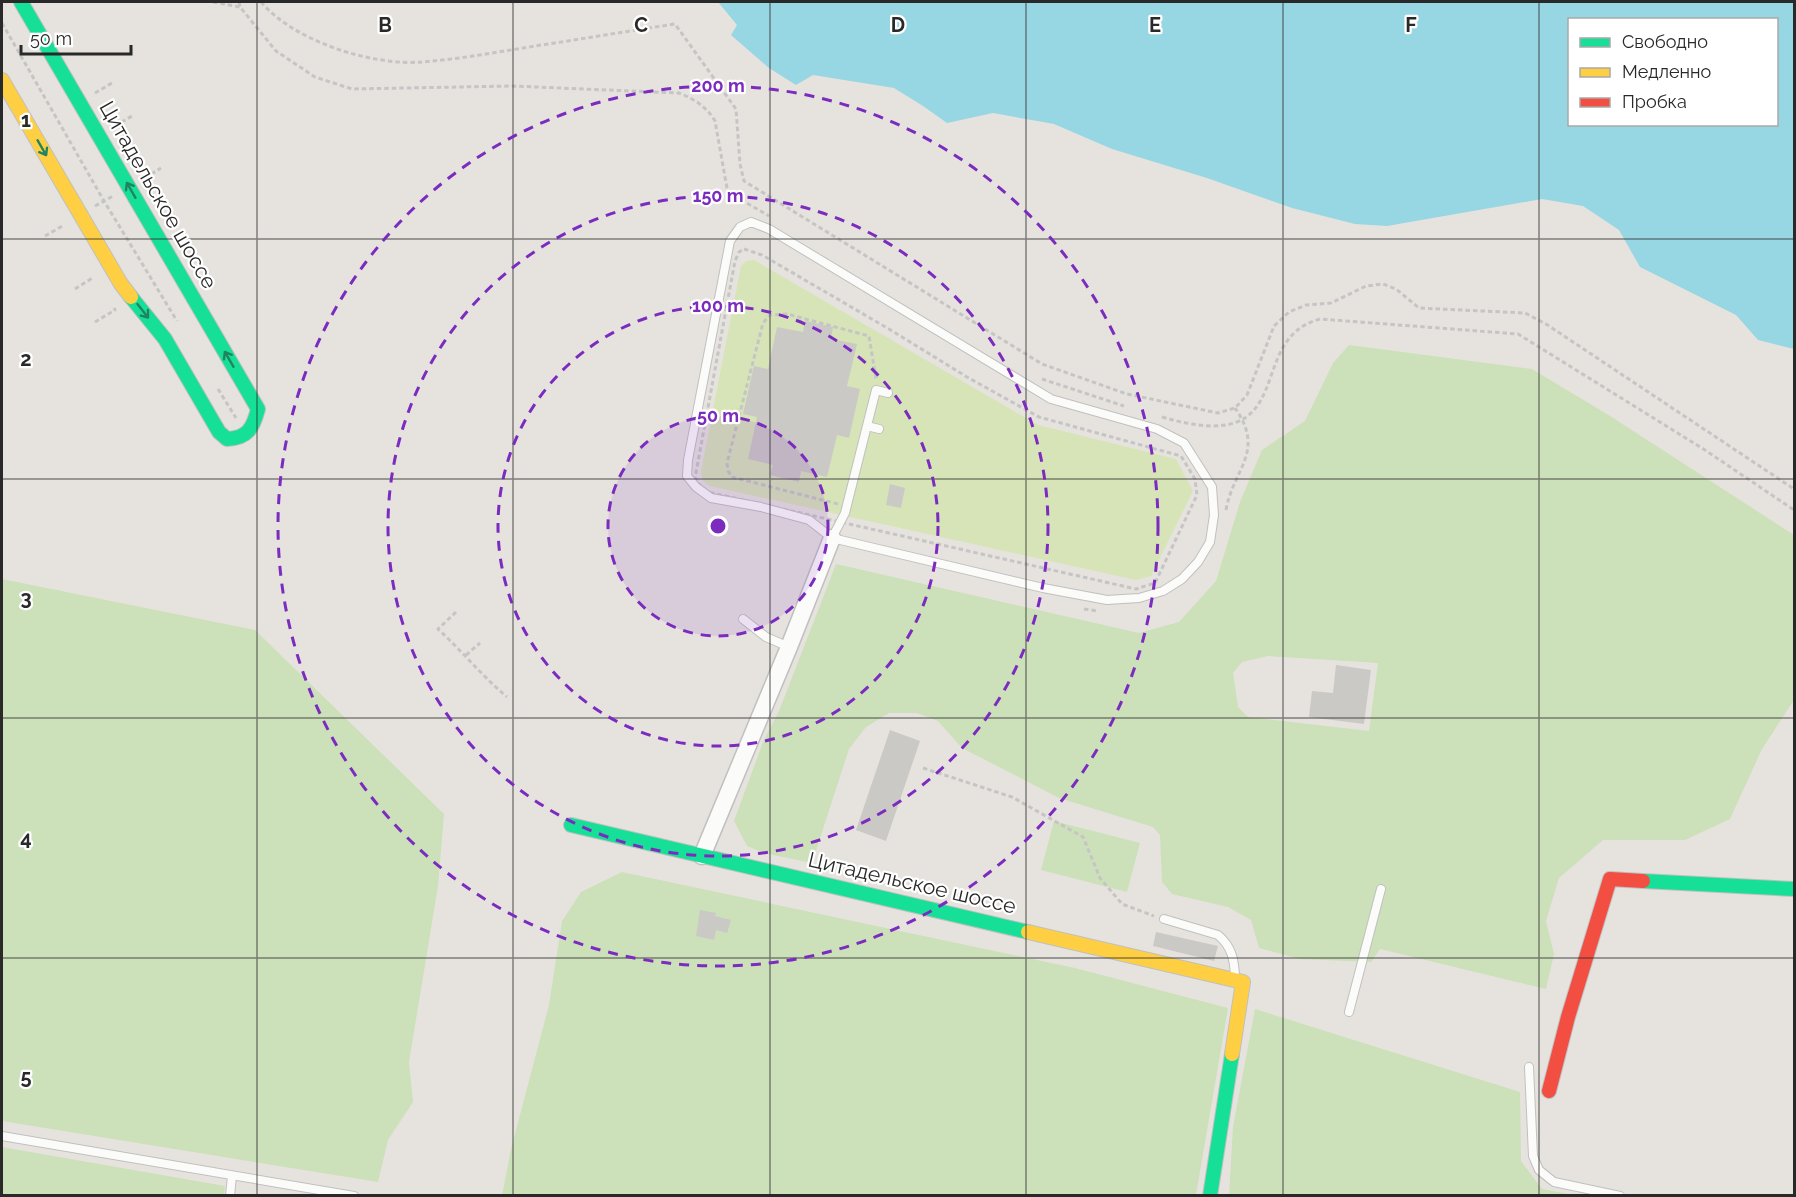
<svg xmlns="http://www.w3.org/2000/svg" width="1796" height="1197" font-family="Raleway,sans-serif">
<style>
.green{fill:#cce0b9;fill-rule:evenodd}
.pitch{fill:#d6e4b8}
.water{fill:#97d6e3;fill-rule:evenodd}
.building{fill:#cbc9c5}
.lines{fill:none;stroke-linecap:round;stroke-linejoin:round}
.lane-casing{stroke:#c0c0c0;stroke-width:10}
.street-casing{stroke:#c0c0c0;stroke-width:19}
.fast-casing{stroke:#c0c0c0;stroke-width:16}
.slow-casing{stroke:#c0c0c0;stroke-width:16}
.jam-casing{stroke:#c0c0c0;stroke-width:16}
.path{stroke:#c6c5c5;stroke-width:3;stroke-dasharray:4.5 3;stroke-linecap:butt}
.lane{stroke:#fbfbfa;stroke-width:8}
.street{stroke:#fbfbfa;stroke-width:16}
.fast{stroke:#16e098;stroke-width:14}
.slow{stroke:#ffcf43;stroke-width:14}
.jam{stroke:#f24e42;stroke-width:14}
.oneway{stroke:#208460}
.grid{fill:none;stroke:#292929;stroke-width:1.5;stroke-opacity:0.55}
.ring{fill:none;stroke:#7b2cbf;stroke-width:3;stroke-dasharray:10 8}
.labels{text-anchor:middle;stroke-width:4.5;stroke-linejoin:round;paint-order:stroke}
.street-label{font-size:21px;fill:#292929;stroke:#fff}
.grid-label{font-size:20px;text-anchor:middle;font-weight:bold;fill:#292929;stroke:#fff;stroke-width:4.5;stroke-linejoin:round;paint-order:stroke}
.centre{fill:#7b2cbf;stroke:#fff;stroke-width:3}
.ring-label{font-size:18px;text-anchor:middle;font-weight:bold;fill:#7b2cbf;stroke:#fff;stroke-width:4.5;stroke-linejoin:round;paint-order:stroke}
</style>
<rect width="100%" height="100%" fill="#e6e3de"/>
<path class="green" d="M1349,345l183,24 75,45 187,121v165l-32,49 -32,70 -45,21h-82l-44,38 -13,43 8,33 -8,35 -166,-40 -9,13 -71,-3 -41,-11 -8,-28 -23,-13 -56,-13 -10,-12 -2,-47 -7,-8 -94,-29 -97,-50 -24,-27 -21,-8h-28l-23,14 -17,22 -37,114 -48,-10 -17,-7 -13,-25 29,-79 16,-31 57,-147 303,69 40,-11 37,-41 24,-79 22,-52 43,-29 28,-58zM1268,656l110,7 -9,68 -121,-14 -10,-10 -5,-34 9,-11z
M2,579l253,51 189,184 -6,72 -29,176 4,40 -25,38 -10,42 -376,-61z
M1054,821l86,22 -13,49 -86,-22z
M622,872l453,96 153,40 -32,187 -694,1 9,-47 38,-144 13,-84 19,-29z
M1255,1009l265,83 1,69 21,28 31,6h-344l4,-68z
M2,1147l223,39 -1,9h-222z"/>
<path class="pitch" d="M754,260l284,165 138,34 17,32 -42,85 -15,4 -426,-94 -7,-5 -2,-10 40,-205 5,-5z"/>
<path class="water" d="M718,2h1076v347l-36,-9 -22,-25 -96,-48 -21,-37 -36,-24 -41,-7 -155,27 -32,-2 -63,-16 -85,-30 -95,-29 -58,-25 -61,-11 -46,10 -24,-17 -29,-18 -81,-13 -17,10 -27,-17 -38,-33 6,-10zM1570,20h206v104h-206z"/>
<path class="building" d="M805,321l28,6 -2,12 26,5 -10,42 13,3 -11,49 -12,-3 -10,42 -26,-6 -2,11 -29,-7 3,-10 -25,-6 9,-42 -14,-3 11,-48 14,3 9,-42 26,5z
M890,484l15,4 -4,20 -15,-3z
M1336,665l35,5 -7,54 -55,-7 3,-26 21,2z
M890,730l30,11 -34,100 -30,-11z
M700,910l16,3 -1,3 16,4 -4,13 -11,-3 -2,10 -18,-4z
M1156,932l62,14 -4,15 -61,-15z"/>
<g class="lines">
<defs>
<path id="lane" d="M751,222l18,7 282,170 106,30 27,14 28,44 2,28 -4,27 -12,20 -16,17 -19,12 -24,7 -32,2 -64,-12 -211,-50 -23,-18 -48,-13 -50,-9 -15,-11 -9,-11 1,-16 42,-219 10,-14z
M867,426l12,3
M832,538l13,-25 31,-123 12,3
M743,619l23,18 23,10
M1164,919l54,16c14,12 16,24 17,41
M1349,1012l32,-123
M1529,1067l4,89 6,14 15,12 66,14
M2,1136l352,60
M230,1196l2,-20"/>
<path id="street" d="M702,856l87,-209 43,-109"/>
<path id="fast" d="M21,2l237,407c-5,19 -10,29 -31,30l-8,-7 -54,-93 -34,-42
M571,825l457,107
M1643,881l151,8
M1210,1196l22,-142"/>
<path id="slow" d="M2,80l119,204 10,13
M1028,932l215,50 -11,72"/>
<path id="jam" d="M1549,1091l19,-74 42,-138 33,2"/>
</defs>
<use href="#lane" class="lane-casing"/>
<use href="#street" class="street-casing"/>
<use href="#fast" class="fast-casing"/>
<use href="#slow" class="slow-casing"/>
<use href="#jam" class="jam-casing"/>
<path class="path" d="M213,2l27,5
M239,2l1,5 36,44 39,26 37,12 160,-3 167,7c15,6 28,14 36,28l12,67 6,7 36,21
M261,2c33,39 110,64 161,60 38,-3 76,-10 113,-16 47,-7 93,-15 140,-22l61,85 4,55 4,17 298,183 85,30 91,19 17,-5 12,-13 27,-69 15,-14 17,-7 25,-2 35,-17 17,-2 13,5 23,19 106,5 21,11 248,165
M2,23l102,178 73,120
M95,93l17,-10
M115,126l17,-10
M145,178l16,-10
M95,206l18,-10
M45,236l19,-11
M744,249l18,6 127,74 78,48 72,40 142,39 14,23 2,16 -42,88 -19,6 -428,-97 -10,-9 -3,-5 40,-217 4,-9z
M75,289l19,-12
M95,322l20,-12 -1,-2
M1042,379l82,27
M218,389l18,29
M1162,417c143,42 79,-77 158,-98l198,15 187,116 89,60
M838,504l-106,-27 -4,-6 -1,-8 36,-140 7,-8 17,-1 82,22 7,43
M1226,510c7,-41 40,-58 9,-102
M1084,609l14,2
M456,612l-18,17c24,22 44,47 69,68
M466,655l14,-12
M923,768l89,29 71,40 17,41 22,26 32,12"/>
<use href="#lane" class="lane"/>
<use href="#street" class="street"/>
<use href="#fast" class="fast"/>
<use href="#slow" class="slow"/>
<use href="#jam" class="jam"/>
</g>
<defs><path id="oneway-shaft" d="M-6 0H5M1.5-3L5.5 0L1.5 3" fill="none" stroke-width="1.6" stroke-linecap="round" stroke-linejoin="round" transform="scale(1.5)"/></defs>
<g class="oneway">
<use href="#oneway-shaft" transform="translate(42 148) rotate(60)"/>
<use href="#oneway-shaft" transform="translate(131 190) rotate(-120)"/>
<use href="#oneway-shaft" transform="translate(143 311) rotate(52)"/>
<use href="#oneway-shaft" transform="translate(229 359) rotate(-120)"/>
</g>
<path class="grid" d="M257,2v1194M513,2v1194M770,2v1194M1026,2v1194M1283,2v1194M1539,2v1194M2,239h1792M2,479h1792M2,718h1792M2,958h1792"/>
<circle cx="718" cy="526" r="110" fill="#7b2cbf" fill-opacity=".12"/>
<g class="ring">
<circle cx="718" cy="526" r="110"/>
<circle cx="718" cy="526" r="220"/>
<circle cx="718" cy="526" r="330"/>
<circle cx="718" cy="526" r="440"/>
</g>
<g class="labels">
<g class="street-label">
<text transform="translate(158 195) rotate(60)" y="7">Цитадельское шоссе</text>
<text transform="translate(912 883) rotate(13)" y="7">Цитадельское шоссе</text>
</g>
</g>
<g class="grid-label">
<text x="385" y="32">B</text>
<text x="641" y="32">C</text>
<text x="898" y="32">D</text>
<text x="1155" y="32">E</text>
<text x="1411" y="32">F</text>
<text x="26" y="127">1</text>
<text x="26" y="366">2</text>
<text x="26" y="605">3</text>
<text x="26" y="845">4</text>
<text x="26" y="1084">5</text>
</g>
<circle cx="718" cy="526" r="9" class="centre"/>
<g class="ring-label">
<text x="718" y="92">200 m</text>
<text x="718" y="202">150 m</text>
<text x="718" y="312">100 m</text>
<text x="718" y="422">50 m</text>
</g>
<rect width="1796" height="1197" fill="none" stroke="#292929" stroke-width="6"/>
<rect x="1568" y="18" width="210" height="108" fill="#ffffff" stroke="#a9a9a9" stroke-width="1.5"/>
<rect x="1580" y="38" width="30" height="9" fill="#16e098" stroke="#a9a9a9" stroke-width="1.5"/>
<text x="1622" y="48" font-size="18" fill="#292929">Свободно</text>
<rect x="1580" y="68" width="30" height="9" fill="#ffcf43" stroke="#a9a9a9" stroke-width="1.5"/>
<text x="1622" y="78" font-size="18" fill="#292929">Медленно</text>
<rect x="1580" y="98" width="30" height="9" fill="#f24e42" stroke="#a9a9a9" stroke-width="1.5"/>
<text x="1622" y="108" font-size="18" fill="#292929">Пробка</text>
<path d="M21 45v9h110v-9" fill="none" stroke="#292929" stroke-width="3"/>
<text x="30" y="45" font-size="18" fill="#292929" stroke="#ffffff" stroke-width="4.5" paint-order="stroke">50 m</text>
</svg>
